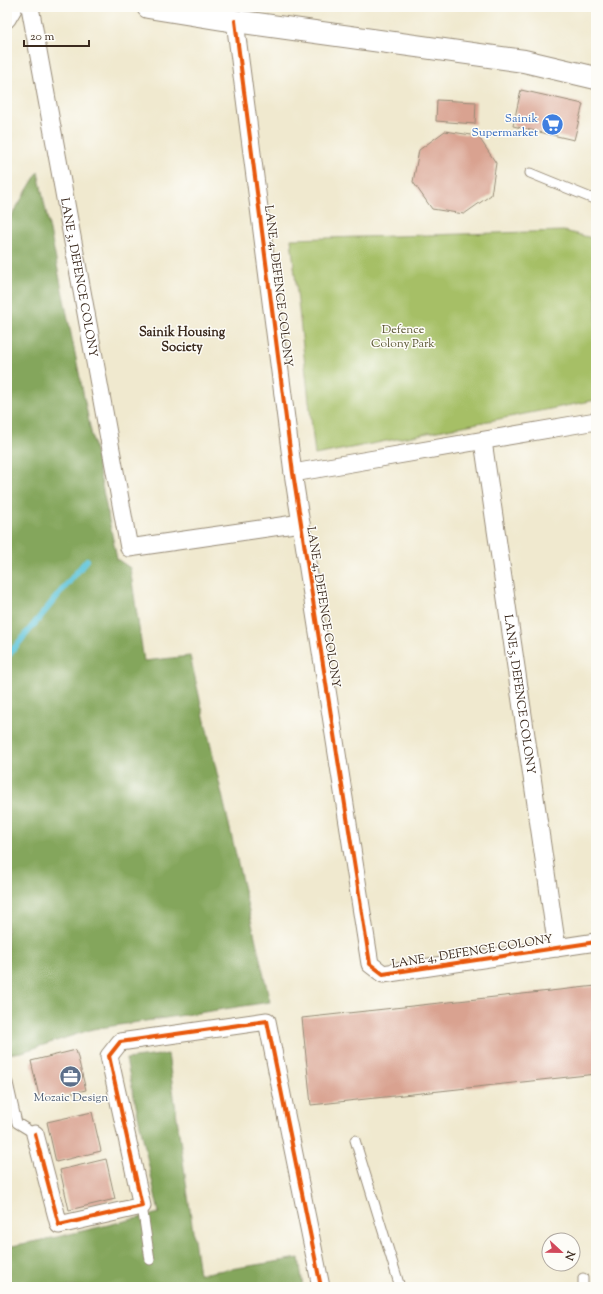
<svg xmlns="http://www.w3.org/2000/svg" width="603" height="1294" font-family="'Sorts Mill Goudy',serif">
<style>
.green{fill:#a6bf66;stroke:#707442}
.forest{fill:#84a65b;stroke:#60683c}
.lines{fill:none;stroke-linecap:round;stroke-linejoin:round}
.stream{stroke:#5ec5db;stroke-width:6}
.building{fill:#d9a290}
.service-casing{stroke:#968a76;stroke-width:11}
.minor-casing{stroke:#968a76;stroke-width:19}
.tertiary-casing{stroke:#968a76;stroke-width:24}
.service{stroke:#fff;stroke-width:9}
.minor{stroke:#fff;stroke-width:17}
.tertiary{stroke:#fff;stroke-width:22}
.cycleway-casing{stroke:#fdfcf7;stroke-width:6}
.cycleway{stroke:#e8590c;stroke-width:4}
.labels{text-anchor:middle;stroke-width:3;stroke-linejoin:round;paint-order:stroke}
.shop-label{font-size:12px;fill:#366cbe;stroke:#fdfcf7;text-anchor:end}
.street-label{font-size:12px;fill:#3b2a1e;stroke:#fdfcf7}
.park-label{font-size:12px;fill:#5b5734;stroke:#fdfcf7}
.service-label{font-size:12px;fill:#4e5e75;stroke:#fdfcf7}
.neighbourhood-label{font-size:13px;font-weight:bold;fill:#3b2a1e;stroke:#fdfcf7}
</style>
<rect width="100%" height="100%" fill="#fdfcf7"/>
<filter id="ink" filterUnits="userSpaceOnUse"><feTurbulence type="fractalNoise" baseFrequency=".025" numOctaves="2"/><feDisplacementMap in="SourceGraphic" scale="8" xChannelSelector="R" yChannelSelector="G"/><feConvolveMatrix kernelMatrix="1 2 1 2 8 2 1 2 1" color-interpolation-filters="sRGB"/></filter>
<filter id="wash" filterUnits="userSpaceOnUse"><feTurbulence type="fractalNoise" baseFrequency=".012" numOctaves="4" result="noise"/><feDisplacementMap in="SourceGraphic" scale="16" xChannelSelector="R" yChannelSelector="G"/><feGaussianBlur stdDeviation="0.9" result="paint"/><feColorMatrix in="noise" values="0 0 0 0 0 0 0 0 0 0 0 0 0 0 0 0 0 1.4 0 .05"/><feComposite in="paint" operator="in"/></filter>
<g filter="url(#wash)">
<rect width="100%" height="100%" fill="#f0e9cf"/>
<path class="green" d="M564,231l32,8v161l-281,55 -24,-216z"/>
<path class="forest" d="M38,172l79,387 13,9 14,93 46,-5 80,346 -177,27 -71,23 -15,2v-831z
M168,1054l31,220 100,-16 4,29h-296v-40l50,-10 102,-24 -33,-154z"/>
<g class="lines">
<path class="stream" d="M7,657l80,-97"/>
</g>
<g id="blocks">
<path class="building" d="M521,90l62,14 -9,36 -61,-14z
M437,100l39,2 -1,22 -39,-3z
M445,131l33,5 18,27 -5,32 -27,19 -32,-5 -19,-27 6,-32z
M596,986v88l-285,31 -9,-87z
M76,1050l10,40 -46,10 -9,-39z
M92,1112l9,39 -45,11 -9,-40z
M106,1159l9,40 -46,11 -9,-40z"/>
</g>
</g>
<g filter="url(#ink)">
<use href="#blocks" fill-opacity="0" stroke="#968a76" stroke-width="1"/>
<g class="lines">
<defs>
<path id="service" d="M530,173l66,27
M7,1084l1,-1 9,40 18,11
M355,1140l45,147
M142,1206l8,54
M583,1278v9"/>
<g id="minor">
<path id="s1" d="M30,7l99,541 172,-25"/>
<path d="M7,19l7,-12"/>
<path d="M235,21l58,452 77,491 13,10 213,-32"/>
<path id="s2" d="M483,441l74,507"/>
<path d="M293,473l303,-52"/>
<path d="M35,1134l24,91 83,-19 -33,-150 11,-14 147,-21 54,266"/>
</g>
<path id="tertiary" d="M148,7l87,14 289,40 72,17"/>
</defs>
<use href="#service" class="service-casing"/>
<use href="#minor" class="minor-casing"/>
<use href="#tertiary" class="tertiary-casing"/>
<use href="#service" class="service"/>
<use href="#minor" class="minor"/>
<use href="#tertiary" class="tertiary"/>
<defs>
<path id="cycleway" d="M235,21l58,452 77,491 13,10 213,-32
M35,1134l24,91 83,-19 -33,-150 11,-14 147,-21 54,266"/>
</defs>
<use href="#cycleway" class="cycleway-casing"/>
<use href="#cycleway" class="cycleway"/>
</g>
</g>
<defs>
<symbol id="supermarket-disc" viewBox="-11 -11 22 22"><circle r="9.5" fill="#3f7fe0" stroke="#fdfcf7"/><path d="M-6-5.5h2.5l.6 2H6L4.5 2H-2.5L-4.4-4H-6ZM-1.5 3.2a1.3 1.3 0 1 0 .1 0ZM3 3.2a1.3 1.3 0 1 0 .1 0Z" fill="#fff"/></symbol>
<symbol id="office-disc" viewBox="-11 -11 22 22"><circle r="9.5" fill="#5c6f8a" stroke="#fdfcf7"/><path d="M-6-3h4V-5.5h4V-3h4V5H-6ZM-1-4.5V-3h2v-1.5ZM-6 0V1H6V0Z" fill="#fff"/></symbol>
</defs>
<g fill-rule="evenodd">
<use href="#supermarket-disc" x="540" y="112" width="25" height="25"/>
<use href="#office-disc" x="58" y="1064" width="25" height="25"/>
</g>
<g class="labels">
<g class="shop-label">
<text x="538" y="122">Sainik<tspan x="538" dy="14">Supermarket</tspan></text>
</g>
<g class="street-label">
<text dy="4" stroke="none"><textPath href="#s1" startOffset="275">LANE 3, DEFENCE COLONY</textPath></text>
<text transform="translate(279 286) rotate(83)" y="4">LANE 4, DEFENCE COLONY</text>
<text transform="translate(324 607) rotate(81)" y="4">LANE 4, DEFENCE COLONY</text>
<text dy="4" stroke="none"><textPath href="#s2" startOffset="256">LANE 5, DEFENCE COLONY</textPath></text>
<text transform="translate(472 951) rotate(-9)" y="4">LANE 4, DEFENCE COLONY</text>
</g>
<g class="park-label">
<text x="403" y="333">Defence<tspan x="403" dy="14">Colony Park</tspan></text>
</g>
<g class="service-label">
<text x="71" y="1101">Mozaic Design</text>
</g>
<g class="neighbourhood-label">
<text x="182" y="336">Sainik Housing<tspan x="182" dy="15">Society</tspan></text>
</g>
</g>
<rect width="603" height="1294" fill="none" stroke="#fdfcf7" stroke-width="24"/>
<g transform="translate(561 1252) rotate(112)"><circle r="19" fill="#fdfcf7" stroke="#afa8a0"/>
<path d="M0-3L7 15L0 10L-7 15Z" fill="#d1495b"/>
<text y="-6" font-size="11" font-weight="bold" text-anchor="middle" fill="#3b2a1e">N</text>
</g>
<path d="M24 40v6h65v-6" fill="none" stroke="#3b2a1e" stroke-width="2"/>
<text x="30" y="40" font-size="12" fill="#3b2a1e" stroke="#fdfcf7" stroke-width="3" paint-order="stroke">20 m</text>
</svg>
